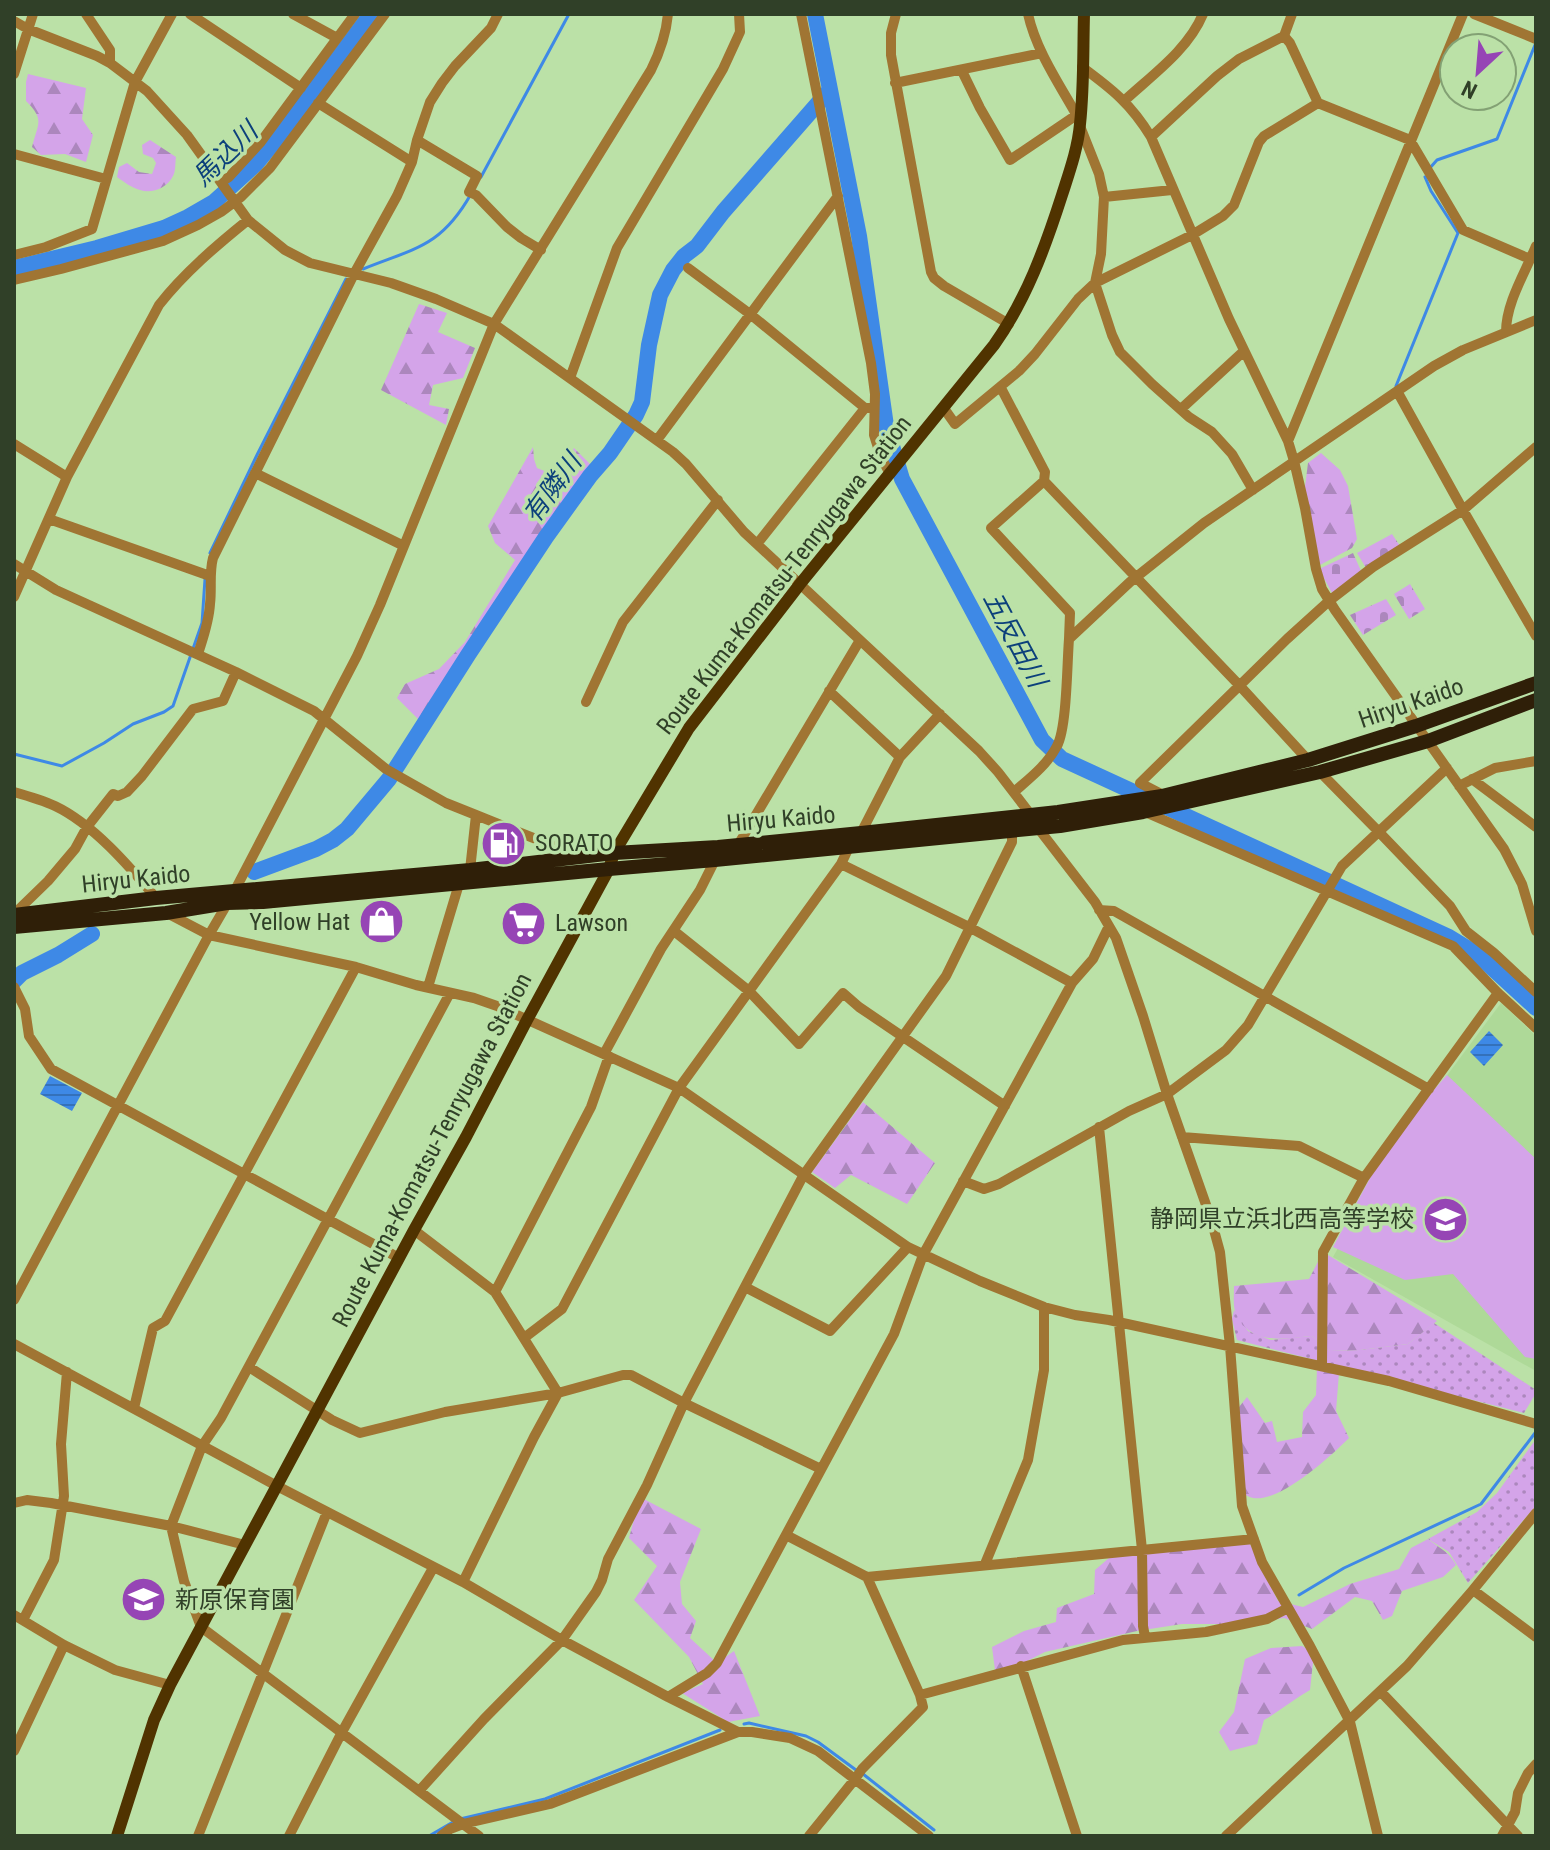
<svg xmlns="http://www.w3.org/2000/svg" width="1550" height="1850" font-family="'Roboto Condensed','Noto Sans JP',sans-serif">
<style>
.built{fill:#aed998}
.grass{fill:url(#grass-dots)}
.forest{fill:url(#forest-firs)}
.cemetery{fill:url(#cemetery-stones)}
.pitch{fill:#d4a4e9}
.water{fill:url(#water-rules)}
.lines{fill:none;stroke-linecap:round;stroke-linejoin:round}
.stream{stroke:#3e89e6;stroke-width:3}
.river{stroke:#3e89e6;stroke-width:16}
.minor{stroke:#a07533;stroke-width:10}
.major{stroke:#503300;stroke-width:12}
.highway{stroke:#2f1f08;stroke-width:14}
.labels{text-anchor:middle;stroke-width:7;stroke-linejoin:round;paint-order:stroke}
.street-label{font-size:24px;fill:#304028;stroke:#bbe1a7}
.poi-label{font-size:24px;fill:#304028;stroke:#bbe1a7;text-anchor:start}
.water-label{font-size:26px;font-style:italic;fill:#0c407b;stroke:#bbe1a7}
</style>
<defs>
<pattern id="grass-dots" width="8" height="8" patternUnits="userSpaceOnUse" patternTransform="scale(2)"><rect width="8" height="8" fill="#d4a4e9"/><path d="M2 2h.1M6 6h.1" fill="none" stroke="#ac87bd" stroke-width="1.8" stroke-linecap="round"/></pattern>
<pattern id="forest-firs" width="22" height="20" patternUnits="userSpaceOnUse" patternTransform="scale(2)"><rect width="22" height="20" fill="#d4a4e9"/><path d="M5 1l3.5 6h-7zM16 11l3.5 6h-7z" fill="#ac87bd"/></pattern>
<pattern id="cemetery-stones" width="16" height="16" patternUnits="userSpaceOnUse" patternTransform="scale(2)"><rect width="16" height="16" fill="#d4a4e9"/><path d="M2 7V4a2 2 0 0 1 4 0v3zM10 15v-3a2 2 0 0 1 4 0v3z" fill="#ac87bd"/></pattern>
<pattern id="water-rules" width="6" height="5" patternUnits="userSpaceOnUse" patternTransform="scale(2)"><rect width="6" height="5" fill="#3e89e6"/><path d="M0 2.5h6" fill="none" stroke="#3471ba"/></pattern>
</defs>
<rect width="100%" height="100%" fill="#bbe1a7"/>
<path class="built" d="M1501,1003l35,33v335l-203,-114 63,-113z"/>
<path class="grass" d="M1234,1310l14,21 23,9 41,-4 18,15 30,-1 48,-6 26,-21 102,67v3l-12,20 -287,-73 -5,-21z
M1536,1439v67l-68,77 -19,-31 -21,-13 49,-27 20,-19z"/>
<path class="forest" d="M28,74l58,14 -4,31 11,16 -7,27 -21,-8 -24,1 -9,-8c6,-24 13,-27 -6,-46v-19z
M150,140l26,17c-1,6 0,14 -3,19 -6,12 -21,18 -33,14 -8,-2 -16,-8 -23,-13l2,-10 8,-4 12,9 13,2 4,-11 -3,-5 -10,-4 -1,-9z
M419,304l28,9 -9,19 37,16 -12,30 -30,7 -4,20 20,4 -3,16 -65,-35z
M533,447l1,12 3,9 17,7 20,-27 18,18 -101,145 -71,110 -23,-23 8,-14 34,-15 26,-27 50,-82 -20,-17 -7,-17z
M1321,453l19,17 8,16 9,53 -5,9 -32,17 -15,-78 3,-24z
M863,1102l72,61 -28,41 -56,-29 -16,13 -23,-16z
M1323,1252l114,69 -29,23 -48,6 -30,1 -18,-15c-29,3 -64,10 -77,-25 -2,-7 -1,-17 -1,-25l75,-7z
M1317,1368l22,5 -3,38 13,27c-18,18 -69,65 -96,60 -5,-1 -8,-4 -12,-6l-2,-85 8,-10 18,26 7,-2 5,21 25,-5 1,-25 13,-17z
M640,1497l61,32 -21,53 2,22 14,17 -6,17 27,25 17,-12 26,65 -32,6 -46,-29 21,-9 -14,-27 -55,-57 23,-34 -28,-28z
M1428,1539c12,10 20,11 28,26l-13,12 -41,14 -10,25 -9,4 -11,-19 -17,-4 -43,32 -28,-11 -39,6h-63l-45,7 -92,21 -34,17 -16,1 -3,-23 32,-16 32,-9 1,-14 37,-14 1,-24 21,-18 132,-12 30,61 25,6 47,-23 49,-15 12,-21z
M1302,1646l12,7 -4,37c-16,9 -30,21 -46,30l-7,24 -27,7 -11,-19 15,-20 11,-53 26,-11z"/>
<path class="cemetery" d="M1392,534l8,12 -34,22 -9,-15z
M1353,553l9,20 -30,20 -13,-24z
M1410,584l15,25 -16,10 -15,-25z
M1386,599l10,16 -33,20 -13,-20z"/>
<path class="pitch" d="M1447,1075l89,84v200l-11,-2 -72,-83 -48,6 -72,-33 59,-110z"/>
<path class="water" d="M1489,1031l14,14 -19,21 -14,-14z
M50,1076l32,17 -10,18 -32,-17z"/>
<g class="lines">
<path class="stream" d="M1429,169l8,-9 60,-21 38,-94
M481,177l88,-163
M363,269c52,-21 78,-22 108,-75
M1396,386l62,-153 -27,-42 -6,-14
M210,553l47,-98 89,-176
M14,754l48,12 42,-23 29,-19 31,-12 9,-6 29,-83 3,-44
M1299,1595l45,-27 137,-64 54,-71
M744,1724l5,-1 57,13 12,6 38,28
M863,1774l71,56
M460,1819l85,-20 175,-69
M429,1836l24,-14"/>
<path class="river" d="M815,14l44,222 27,190 16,53 140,261 20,19 387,178 28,17 59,54
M14,268l83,-20 67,-20 24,-11 26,-15 42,-38 25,-30 90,-120
M254,872l62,-23 17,-9 14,-11 42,-50 79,-124 78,-118 44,-61 20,-23 26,-38 6,-13 7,-57 11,-50 13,-25 11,-14 13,-10 26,-34 104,-119
M14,981l8,-8 36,-18 34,-21"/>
<path class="minor" d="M86,14l24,36v13
M190,14l111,74
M293,14l44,24
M801,14l70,349 4,31 -1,41 7,22 9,17
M896,14l-5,19v22l40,217 3,6 10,8 65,38
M1028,14c8,36 30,68 48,100
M1474,14l62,25
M14,21l14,8 69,27 13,7 37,28 40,44 61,85 37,30 25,13 81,20 45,16 58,25 179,128 13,12 58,68 235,219 19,21 33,43 7,13 57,74 21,36 27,78 24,78 44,125 9,33 10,94 12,160 20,56 48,84 40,76 28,114
M1284,36l6,7 28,60 92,37 53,90 67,29
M1082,67c30,22 49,37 69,70l78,182 59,122 6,20 11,47 11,61 6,20 13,21 169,239 18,35 14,47
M962,71l18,37 30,52 71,-48
M14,74l19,-60
M895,83l147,-30
M1124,101c28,-26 64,-51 79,-87
M318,103l94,59
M1080,126l19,48 5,23 -3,57 -6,29 17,52 8,17 32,32 37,33 23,15 20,22 21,36
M1151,137l66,-61 22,-17 45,-23 8,-22
M417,140l60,36 -8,16 7,3 31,32 14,11 20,12
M14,154l92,25
M221,182l8,-5 31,-34 95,-129
M1104,197l68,-7
M14,255l32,-8 46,-18 43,-147 37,-68
M688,268l62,46 115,94
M14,280l47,-11 102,-28 35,-16 23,-13 20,-15 29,-29 115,-154
M1506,332c0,-29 19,-59 30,-86
M570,378l47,-130 106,-179 17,-37 -1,-18
M1001,388l44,84 -1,9 196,205 68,74
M1397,391l66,119 73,126
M943,407l12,17 64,-53 16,-17 43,-55 17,-16 97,-48 31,-19 11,-11 25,-63 5,-6 54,-33
M1181,409l63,-58
M657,440l181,-244
M1288,441l175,-427
M14,444l53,33
M255,473l149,73
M1044,481l-53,47 79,85 -1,26
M49,519l161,57
M757,544l108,-136h4
M14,564l42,26 180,82 78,39 72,58 60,34 30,12 -6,55
M14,597l53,-120 92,-172c25,-32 58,-60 89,-85
M198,654c5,-16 11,-32 12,-50 2,-16 -1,-31 3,-46l141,-284 43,-78 15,-34 5,-22 13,-38 12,-19 13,-17 36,-38 7,-14
M829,691l71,66
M586,702l37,-80 95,-122
M1320,772l59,60 71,74 16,25 28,22 42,39
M1472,779l64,48
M1459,786l36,-18 41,-7
M14,792c14,4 28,8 41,14 38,18 74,60 101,92
M1014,792c16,-14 33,-27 43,-46 10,-18 10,-83 12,-107l61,-57 74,-59 230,-157 29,-16 73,-30
M1163,795l-23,-12 147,-144 42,-38 44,-34 90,-57 73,-63
M1145,812l308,134 45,47 38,35
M476,815l75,30 19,13
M861,833l39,-76 40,-43
M738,845l122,-205
M841,864l128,63 103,56
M1099,910l15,1 315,178
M167,913l42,22 147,32 60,18 58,13 23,8 182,82 229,159 72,34 64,26 31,8 34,5 280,61 147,43
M14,914l34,-33 27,-32 12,-22 26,-33 5,2 9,-4 15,-16 51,-67 30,-8 13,-29
M674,931l75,60 50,53 44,-51 16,14 146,99
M14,987l11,22 4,27 22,33 348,189
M428,987l31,-103
M604,1054l57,-105 39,-59 15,-30
M1099,1127l43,423 1,76 2,11
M1182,1137l117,9 65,32
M963,1181l21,8 15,-5 130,-73 38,-17 59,-44 22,-25 94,-159 105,-98
M414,1230l81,62 63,101
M745,1287l85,44 78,-84
M495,1292l96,-185 18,-51
M14,1300l195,-365 25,-43 123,-236 23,-51 114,-281 157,-254c9,-18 15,-35 17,-56
M524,1338l38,-29 117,-221 162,-224 9,-19
M14,1344l263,142 186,96 99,58 106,57 70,35
M1322,1366l1,-114 41,-74 134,-185
M249,1367l83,53 28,13 85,-21 113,-19 65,-18h8l53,28 137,66
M134,1408l19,-80 12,-7 191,-354
M14,1503l13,-3 24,3 120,23 31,-80 19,-28 229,-425
M786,1535l81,42 387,-38
M245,1545l-74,-19 13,55 17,46 278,209
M985,1564l43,-104 16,-90v-63
M463,1582l71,-145 24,-44
M1473,1590l63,47
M14,1615l50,30 51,25 55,15
M23,1620l31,-60 10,-64 -3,-52 6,-72
M1021,1666l56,170
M1381,1692l137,144
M920,1695l203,-55 83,-8 61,-13 21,-11
M668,1697l39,-24 10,-10 177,-329 29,-79 149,-272 21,-24 16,-33
M14,1751l50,-106
M419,1791l65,-72 78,-79 34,-48 6,-12 6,-21 39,-74 37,-82 119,-227 143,-200 66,-134v-11
M198,1836l129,-324
M289,1836l53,-104 91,-164
M441,1836l9,-7 13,-5 87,-20 188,-72h14l38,6 28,13 111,85
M809,1836l46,-57 7,-10 61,-62 -3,-12 -53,-118
M1226,1836l181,-170 66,-76 63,-77
M1502,1836l13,-24 3,-19 10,-20 8,-9"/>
<path class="major" d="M117,1836l37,-116 16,-35 244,-455 52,-93 61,-117 82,-151 5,-16 75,-125 111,-144 194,-239c32,-45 51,-97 68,-150 7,-22 16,-47 18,-71 4,-36 3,-74 4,-110"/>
<path class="highway" d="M14,915l142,-17 314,-28 144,-17 104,-6 143,-14 197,-21 104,-16 146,-36 108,-34 120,-43
M14,927l152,-14 61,-10 36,-1 346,-33 106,-9 345,-34 83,-14 177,-40 108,-31 108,-41"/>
</g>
<defs>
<symbol id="fuel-disc" viewBox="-11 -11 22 22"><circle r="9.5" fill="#9645b5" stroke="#bbe1a7"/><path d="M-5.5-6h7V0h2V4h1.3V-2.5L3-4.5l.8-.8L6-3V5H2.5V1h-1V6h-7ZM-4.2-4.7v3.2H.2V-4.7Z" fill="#fff"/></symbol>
<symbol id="shop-disc" viewBox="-11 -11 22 22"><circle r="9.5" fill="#9645b5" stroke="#bbe1a7"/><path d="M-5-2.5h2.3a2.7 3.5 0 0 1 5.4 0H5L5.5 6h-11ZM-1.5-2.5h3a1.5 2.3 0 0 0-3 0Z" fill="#fff"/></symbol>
<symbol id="supermarket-disc" viewBox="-11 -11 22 22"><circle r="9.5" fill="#9645b5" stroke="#bbe1a7"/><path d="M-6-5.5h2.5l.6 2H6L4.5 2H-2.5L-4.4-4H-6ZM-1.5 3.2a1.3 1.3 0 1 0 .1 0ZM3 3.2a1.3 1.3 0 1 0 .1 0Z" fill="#fff"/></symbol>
<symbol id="school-disc" viewBox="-11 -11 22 22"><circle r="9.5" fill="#9645b5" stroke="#bbe1a7"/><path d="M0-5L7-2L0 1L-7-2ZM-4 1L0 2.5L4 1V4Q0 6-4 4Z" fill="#fff"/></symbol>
</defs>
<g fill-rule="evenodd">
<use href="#fuel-disc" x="478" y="818" width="51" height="51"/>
<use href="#shop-disc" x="356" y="896" width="51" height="51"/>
<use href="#supermarket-disc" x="498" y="898" width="51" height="51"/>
<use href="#school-disc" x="1420" y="1194" width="51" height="51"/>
<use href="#school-disc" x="118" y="1574" width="51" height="51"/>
</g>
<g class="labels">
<g class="street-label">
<text transform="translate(784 575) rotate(-52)" y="8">Route Kuma-Komatsu-Tenryugawa Station</text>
<text transform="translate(1411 703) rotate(-19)" y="8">Hiryu Kaido</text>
<text transform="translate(781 819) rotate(-5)" y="8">Hiryu Kaido</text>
<text transform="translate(136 879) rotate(-6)" y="8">Hiryu Kaido</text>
<text transform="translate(432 1150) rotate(-62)" y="8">Route Kuma-Komatsu-Tenryugawa Station</text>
</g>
<g class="poi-label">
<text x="535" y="851">SORATO</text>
<text x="350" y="930" text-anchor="end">Yellow Hat</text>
<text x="555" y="931">Lawson</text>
<text x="1414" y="1227" text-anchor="end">静岡県立浜北西高等学校</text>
<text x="175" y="1608">新原保育園</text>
</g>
<g class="water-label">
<text transform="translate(225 154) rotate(-44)" y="9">馬込川</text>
<text transform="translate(552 488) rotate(-54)" y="9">有隣川</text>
<text transform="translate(1015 639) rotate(62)" y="9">五反田川</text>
</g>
</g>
<rect width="1550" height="1850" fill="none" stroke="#304028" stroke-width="32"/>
<g transform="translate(1478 72) rotate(206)"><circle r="38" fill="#bbe1a7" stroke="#83a174" stroke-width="2"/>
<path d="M0-6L14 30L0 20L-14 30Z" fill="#9645b5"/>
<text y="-12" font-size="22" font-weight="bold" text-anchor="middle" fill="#304028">N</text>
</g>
</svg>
